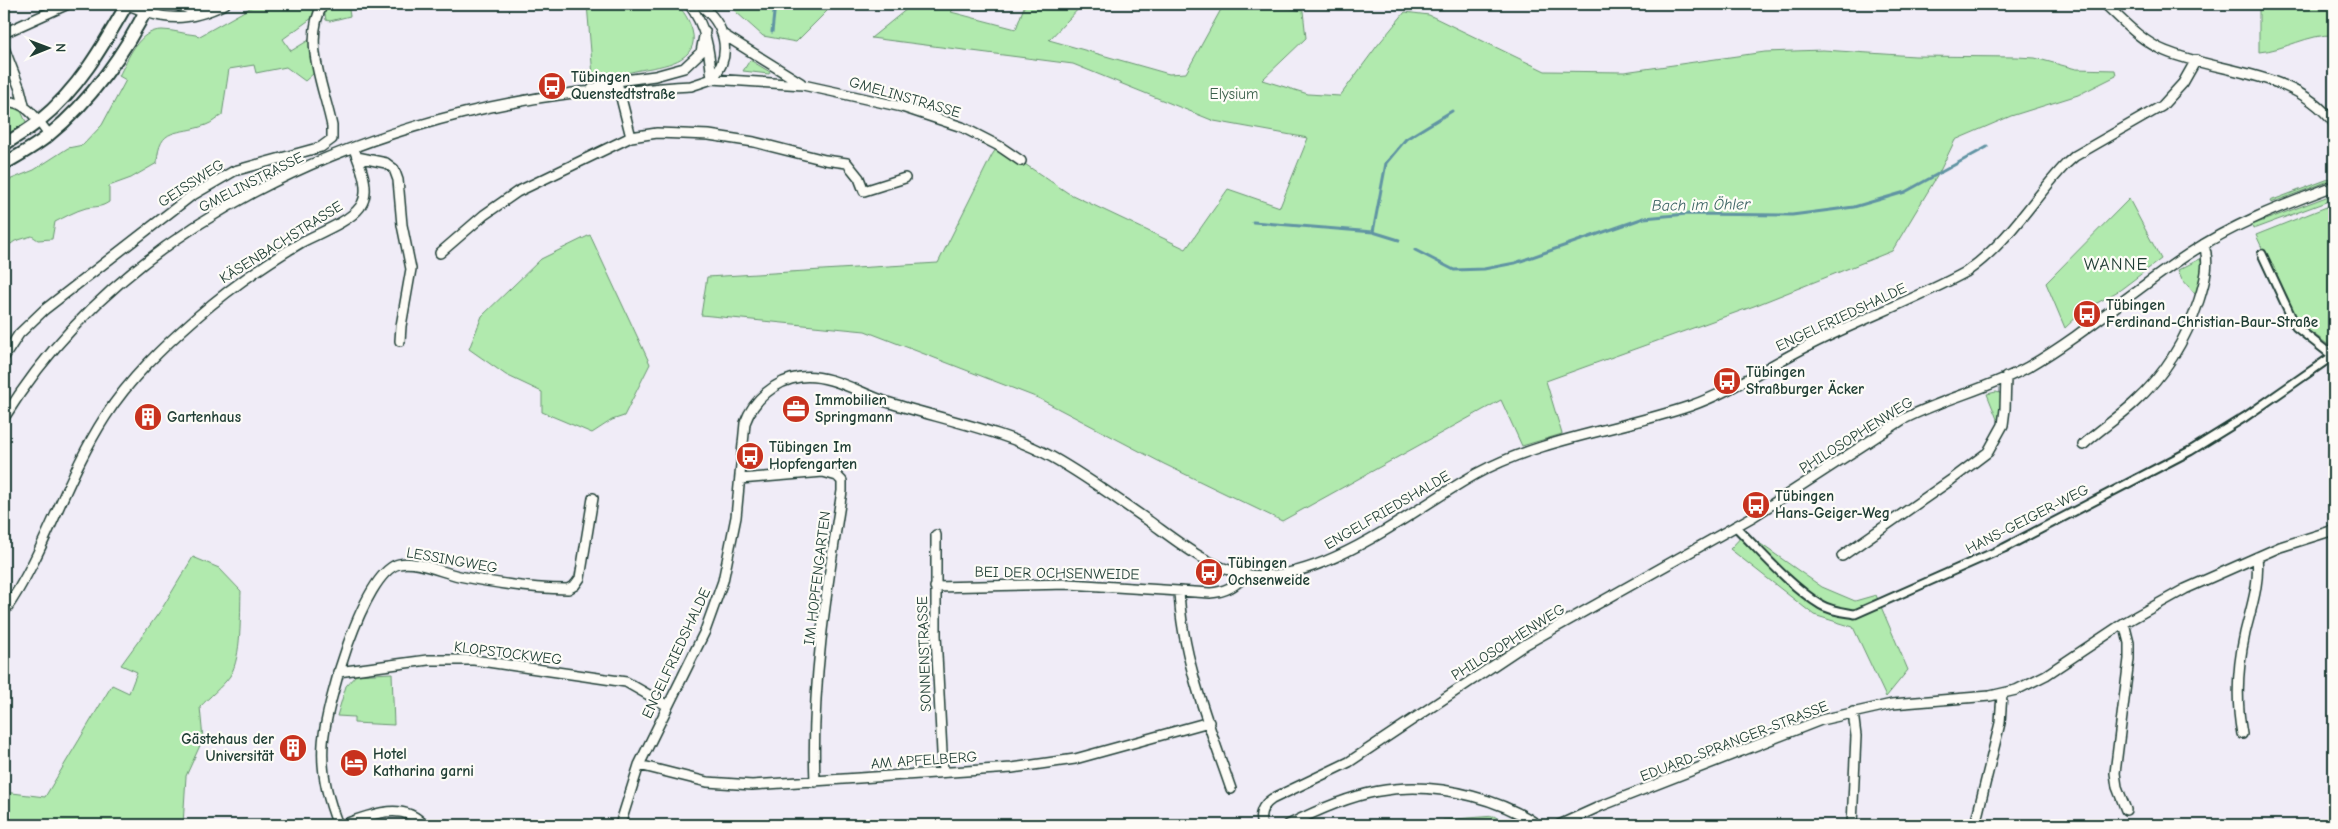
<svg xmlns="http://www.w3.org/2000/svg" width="2338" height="829" font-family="'Comic Neue',sans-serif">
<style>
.green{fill:#b1eaae;stroke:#689471}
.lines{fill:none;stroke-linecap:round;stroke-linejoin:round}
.stream{stroke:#6094a3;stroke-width:3}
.pedestrian-casing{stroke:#1f3d34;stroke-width:11}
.minor-casing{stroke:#1f3d34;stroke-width:12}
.tertiary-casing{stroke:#1f3d34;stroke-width:15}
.pedestrian{stroke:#fdfcf7;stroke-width:7}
.minor{stroke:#fdfcf7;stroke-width:9}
.tertiary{stroke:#fdfcf7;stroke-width:11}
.labels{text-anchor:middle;stroke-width:4.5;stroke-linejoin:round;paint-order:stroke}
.poi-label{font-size:15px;font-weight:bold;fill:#1f3d34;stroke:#fdfcf7;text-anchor:start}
.park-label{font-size:15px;fill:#3c604c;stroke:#fdfcf7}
.street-label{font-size:15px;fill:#1f3d34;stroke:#fdfcf7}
.water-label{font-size:16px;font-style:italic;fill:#3a6162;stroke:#fdfcf7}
.quarter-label{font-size:18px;letter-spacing:1px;fill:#1f3d34;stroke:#fdfcf7}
</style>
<rect width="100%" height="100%" fill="#f0ecf7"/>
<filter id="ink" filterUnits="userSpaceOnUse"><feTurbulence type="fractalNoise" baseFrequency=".02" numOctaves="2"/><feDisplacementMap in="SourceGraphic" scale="10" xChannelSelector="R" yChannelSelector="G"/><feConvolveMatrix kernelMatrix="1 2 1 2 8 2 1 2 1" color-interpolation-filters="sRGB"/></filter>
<g filter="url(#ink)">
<path class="green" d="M257,4h63l-8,14 -29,21 8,12 18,-11 5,33 -9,8 -19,-14 -30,6 -2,-8 -25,4 -7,46c-5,3 -10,8 -16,10 -29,11 -47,0 -49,38l-26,15 -22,8v16c-9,6 -13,4 -23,6 -11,3 -21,9 -31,14l-3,17 -14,1 -6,-4 -17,5 -11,8v-67l30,-12 34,-22 15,-3 19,-20 24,-45 -7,-4c9,-17 19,-46 43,-46 11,0 23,4 34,5l2,2z
M329,4h19l2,12 -20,5 -4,-1 -2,-12z
M587,4h89c8,7 13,16 16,26 9,32 -30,36 -52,40 -15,3 -32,9 -47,6z
M727,4h107l-38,38 -33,-6z
M913,4h46l-8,8 65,17 9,-25h58l-34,36 120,34 17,-1 38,-69h56l2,3 21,4 3,27 -44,42 46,14 32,2 37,-50 28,-34 24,3 116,56 79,1 141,-20 58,-2 92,6 102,1 18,1 41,11 39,1 1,6 -38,19 -67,21 -56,24 -16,33 -47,78 -138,55 -208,75 16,53 -40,12 -21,-46 -219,121 -118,-57 -126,-66 -173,-67 -164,-16 6,-38 231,-14 54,-108 6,-9 70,47 118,56 42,-60 52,18 28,-69 -94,-17 -141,-57 -202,-26z
M2259,4h52v3h9v3l7,-1v-5h7v31c-26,-1 -49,15 -75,17z
M750,60l20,12 -1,2 -26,-3z
M9,106l10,1 8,17 -23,15v-31z
M2334,177v2l-5,2 -58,22 -1,-2z
M2334,194v5l-81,30 -1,-4z
M2129,199l32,60 -41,31 -37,21 -18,17 -19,-45z
M2334,204v145l-38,-28 -40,-86z
M590,235l60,129 -26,52 -12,4 -20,13 -50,-21v-20l-36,-17 -37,-26 13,-33 59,-57z
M2200,259l3,6 -7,30 -14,-16 -4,-9z
M1996,392l4,1 2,4 -3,22h-2l-10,-25z
M1745,533l77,54 33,14 21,-6 32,75 -22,27 -33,-70 -39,-12 -84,-66z
M193,557l26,11 22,23c-1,24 1,65 -11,85 -8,11 -21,21 -30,31l3,32 -17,37 -3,49h-179v-33l41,5 67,-112 17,8 8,-21 -16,-7 40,-55z
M392,673l2,52 -40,-2v-6l-17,-1 9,-30 10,-11z
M1494,816l14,9h-68l3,-5z"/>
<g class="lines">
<path class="stream" d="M772,32l3,-28
M1253,222l120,10 26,8
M1373,232l13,-69 20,-24 46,-28
M1415,250l39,20 30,-1 31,-6 129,-45 43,-4 105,1 62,-8 51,-15 82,-45"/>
<defs>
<path id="pedestrian" d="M2262,254l34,73 38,30
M1735,526c26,26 55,60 86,79 10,6 23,7 34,9l149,-66 186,-97 55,-34 89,-62"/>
<path id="minor" d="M127,4c36,18 62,18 98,0
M175,4l14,5 15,1
M689,4c18,24 20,47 23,75
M699,4c26,19 35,50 13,75
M2105,4c18,17 36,37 60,47 56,23 129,19 169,72
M4,33l62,-28
M724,35l77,48
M4,48l16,41 4,16
M618,86l13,51
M592,89l25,-8 38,-5 29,-8 17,-16 4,-21
M4,102c21,-3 34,18 45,33
M357,157l29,6 8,6 4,11 4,45 9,44 -10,57 -1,15
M440,253l44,-38 33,-23 114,-55 26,-4 52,2 45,7 71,18 22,3 12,15 5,13 41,-13
M4,357l15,-23 25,-24 147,-114 43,-25 87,-24 11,-8v-13c-8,-39 -30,-85 -9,-122
M4,418c120,-195 355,-299 576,-326 13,-1 27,0 40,0 24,-2 47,-5 71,-6l21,-7 91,6 32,7 67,15 60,20 37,19 22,15
M2083,445c16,-15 35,-27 51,-42 31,-28 52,-63 65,-103 6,-19 11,-36 5,-56
M740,479l83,-7 14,4 5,5v10c-15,96 -31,194 -27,291
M936,535v100l7,137
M1842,556l109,-76 37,-28 15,-27 2,-16 1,-32
M935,587l134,-3 141,9c16,-1 25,-7 36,-18
M1179,591c3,67 30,134 52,198
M4,612c42,-60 61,-133 101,-195 24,-38 59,-71 92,-100 33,-29 68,-53 105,-75 17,-9 47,-20 58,-35 12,-16 0,-42 -6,-58
M2124,623l5,20v16l-14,114 2,14 9,23
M338,672l90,-12h46l152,22 42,24
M2242,734c-6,-32 -4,-69 3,-101 6,-25 15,-50 12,-76
M639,765l68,17 45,3 260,-17 63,-9 134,-37
M338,825c-10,-25 -17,-55 -15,-81 2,-36 40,-172 76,-180 18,-4 42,8 60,12 35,7 73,13 109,13l7,-4 5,-7 13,-80
M342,825c26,-9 60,-25 82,0
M620,825l19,-60 66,-134 18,-50 13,-64 9,-94c8,-23 31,-43 55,-46 28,-4 58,15 84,24 52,17 122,30 168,56 34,19 65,42 97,64 29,21 59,46 94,53 74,15 170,-65 233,-100 66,-36 144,-44 214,-68 43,-15 81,-42 122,-62 50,-25 104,-45 154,-72 43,-30 65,-71 100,-108l9,-8 87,-50 21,-23 13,-23
M1262,825c-4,-11 1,-20 10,-26l77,-37 177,-118 228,-128 148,-96c40,-21 86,-31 126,-53 57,-33 107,-78 162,-114 45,-30 94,-48 144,-67
M1288,825c63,-32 113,-48 184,-29 23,6 46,15 66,29
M1559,825l42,-19 220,-86 71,-16 98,-8 26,-6 30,-15 78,-52 61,-34 95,-42 54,-17
M1852,825l4,-89 -3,-24
M1975,825l25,-102 2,-29"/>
<path id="tertiary" d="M4,145c11,-8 25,-15 35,-24 39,-31 64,-75 88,-117
M4,164c15,-9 32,-18 45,-29 41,-33 77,-84 100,-131"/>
</defs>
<use href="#pedestrian" class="pedestrian-casing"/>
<use href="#minor" class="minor-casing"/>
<use href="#tertiary" class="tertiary-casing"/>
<use href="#pedestrian" class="pedestrian"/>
<use href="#minor" class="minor"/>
<use href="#tertiary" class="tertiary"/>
</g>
</g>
<defs>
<symbol id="bus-disc" viewBox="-11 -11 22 22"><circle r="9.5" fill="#c8321e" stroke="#fdfcf7"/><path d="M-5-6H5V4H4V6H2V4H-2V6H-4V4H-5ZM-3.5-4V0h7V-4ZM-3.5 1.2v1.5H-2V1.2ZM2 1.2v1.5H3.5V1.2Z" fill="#fff"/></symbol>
<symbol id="office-disc" viewBox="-11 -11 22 22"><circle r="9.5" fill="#c8321e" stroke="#fdfcf7"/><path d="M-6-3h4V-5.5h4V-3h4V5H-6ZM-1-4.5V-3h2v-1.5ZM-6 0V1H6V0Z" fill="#fff"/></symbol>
<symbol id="building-disc" viewBox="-11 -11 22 22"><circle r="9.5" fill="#c8321e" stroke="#fdfcf7"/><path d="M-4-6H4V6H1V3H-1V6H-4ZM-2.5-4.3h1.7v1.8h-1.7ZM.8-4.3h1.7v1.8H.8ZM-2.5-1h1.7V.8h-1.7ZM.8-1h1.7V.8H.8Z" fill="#fff"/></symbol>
<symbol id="hotel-disc" viewBox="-11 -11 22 22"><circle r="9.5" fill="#c8321e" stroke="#fdfcf7"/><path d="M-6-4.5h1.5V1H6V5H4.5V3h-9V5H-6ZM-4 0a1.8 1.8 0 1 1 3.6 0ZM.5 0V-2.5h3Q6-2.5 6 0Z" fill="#fff"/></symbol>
</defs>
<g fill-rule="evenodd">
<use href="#bus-disc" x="536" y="70" width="32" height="32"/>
<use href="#bus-disc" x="2071" y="298" width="32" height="32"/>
<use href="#bus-disc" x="1711" y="365" width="32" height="32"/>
<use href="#office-disc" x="780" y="393" width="32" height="32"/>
<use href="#building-disc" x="132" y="401" width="32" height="32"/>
<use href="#bus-disc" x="734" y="440" width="32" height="32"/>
<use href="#bus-disc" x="1740" y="489" width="32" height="32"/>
<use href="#bus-disc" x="1193" y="556" width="32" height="32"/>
<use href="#building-disc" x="277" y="732" width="32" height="32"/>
<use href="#hotel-disc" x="338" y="747" width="32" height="32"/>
</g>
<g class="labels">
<g class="poi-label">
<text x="571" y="82">Tübingen<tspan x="571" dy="17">Quenstedtstraße</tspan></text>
<text x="2106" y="310">Tübingen<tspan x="2106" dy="17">Ferdinand-Christian-Baur-Straße</tspan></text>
<text x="1746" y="377">Tübingen<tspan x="1746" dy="17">Straßburger Äcker</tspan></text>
<text x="815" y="405">Immobilien<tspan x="815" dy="17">Springmann</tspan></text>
<text x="167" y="422">Gartenhaus</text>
<text x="769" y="452">Tübingen Im<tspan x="769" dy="17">Hopfengarten</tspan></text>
<text x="1775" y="501">Tübingen<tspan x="1775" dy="17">Hans-Geiger-Weg</tspan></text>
<text x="1228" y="568">Tübingen<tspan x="1228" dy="17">Ochsenweide</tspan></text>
<text x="274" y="744" text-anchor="end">Gästehaus der<tspan x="274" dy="17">Universität</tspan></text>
<text x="373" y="759">Hotel<tspan x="373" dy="17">Katharina garni</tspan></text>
</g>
<g class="park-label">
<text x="1234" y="99">Elysium</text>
</g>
<g class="street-label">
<text transform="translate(905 97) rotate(16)" y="5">GMELINSTRASSE</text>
<text transform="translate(251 182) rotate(-27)" y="5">GMELINSTRASSE</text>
<text transform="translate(191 183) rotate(-33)" y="5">GEISSWEG</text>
<text transform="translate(281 242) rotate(-32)" y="5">KÄSENBACHSTRASSE</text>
<text transform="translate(1841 317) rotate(-25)" y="5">ENGELFRIEDSHALDE</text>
<text transform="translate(1856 435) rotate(-32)" y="5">PHILOSOPHENWEG</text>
<text transform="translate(1387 510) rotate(-30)" y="5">ENGELFRIEDSHALDE</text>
<text transform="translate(2027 519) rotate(-27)" y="5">HANS-GEIGER-WEG</text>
<text transform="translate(452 560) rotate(10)" y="5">LESSINGWEG</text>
<text transform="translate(1057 573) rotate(1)" y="5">BEI DER OCHSENWEIDE</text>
<text transform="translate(817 578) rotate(-83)" y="5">IM HOPFENGARTEN</text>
<text transform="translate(1508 642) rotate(-32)" y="5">PHILOSOPHENWEG</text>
<text transform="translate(508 653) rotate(7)" y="5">KLOPSTOCKWEG</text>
<text transform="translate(676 653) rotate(-65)" y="5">ENGELFRIEDSHALDE</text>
<text transform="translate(924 654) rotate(-92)" y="5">SONNENSTRASSE</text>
<text transform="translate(1734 741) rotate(-21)" y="5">EDUARD-SPRANGER-STRASSE</text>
<text transform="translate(924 760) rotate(-4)" y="5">AM APFELBERG</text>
</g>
<g class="water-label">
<text transform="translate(1701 204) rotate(-1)" y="6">Bach im Öhler</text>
</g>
<g class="quarter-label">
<text x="2116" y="270">WANNE</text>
</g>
</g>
<rect width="2338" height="829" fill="none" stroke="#fdfcf7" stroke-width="20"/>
<rect x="10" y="10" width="2318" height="809" fill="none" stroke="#1f3d34" stroke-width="2" filter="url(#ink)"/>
<g transform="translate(48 48) rotate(89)" stroke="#fdfcf7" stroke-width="4" paint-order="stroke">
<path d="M0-4L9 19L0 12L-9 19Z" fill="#1f3d34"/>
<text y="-8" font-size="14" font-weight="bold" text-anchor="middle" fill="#1f3d34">N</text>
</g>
</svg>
